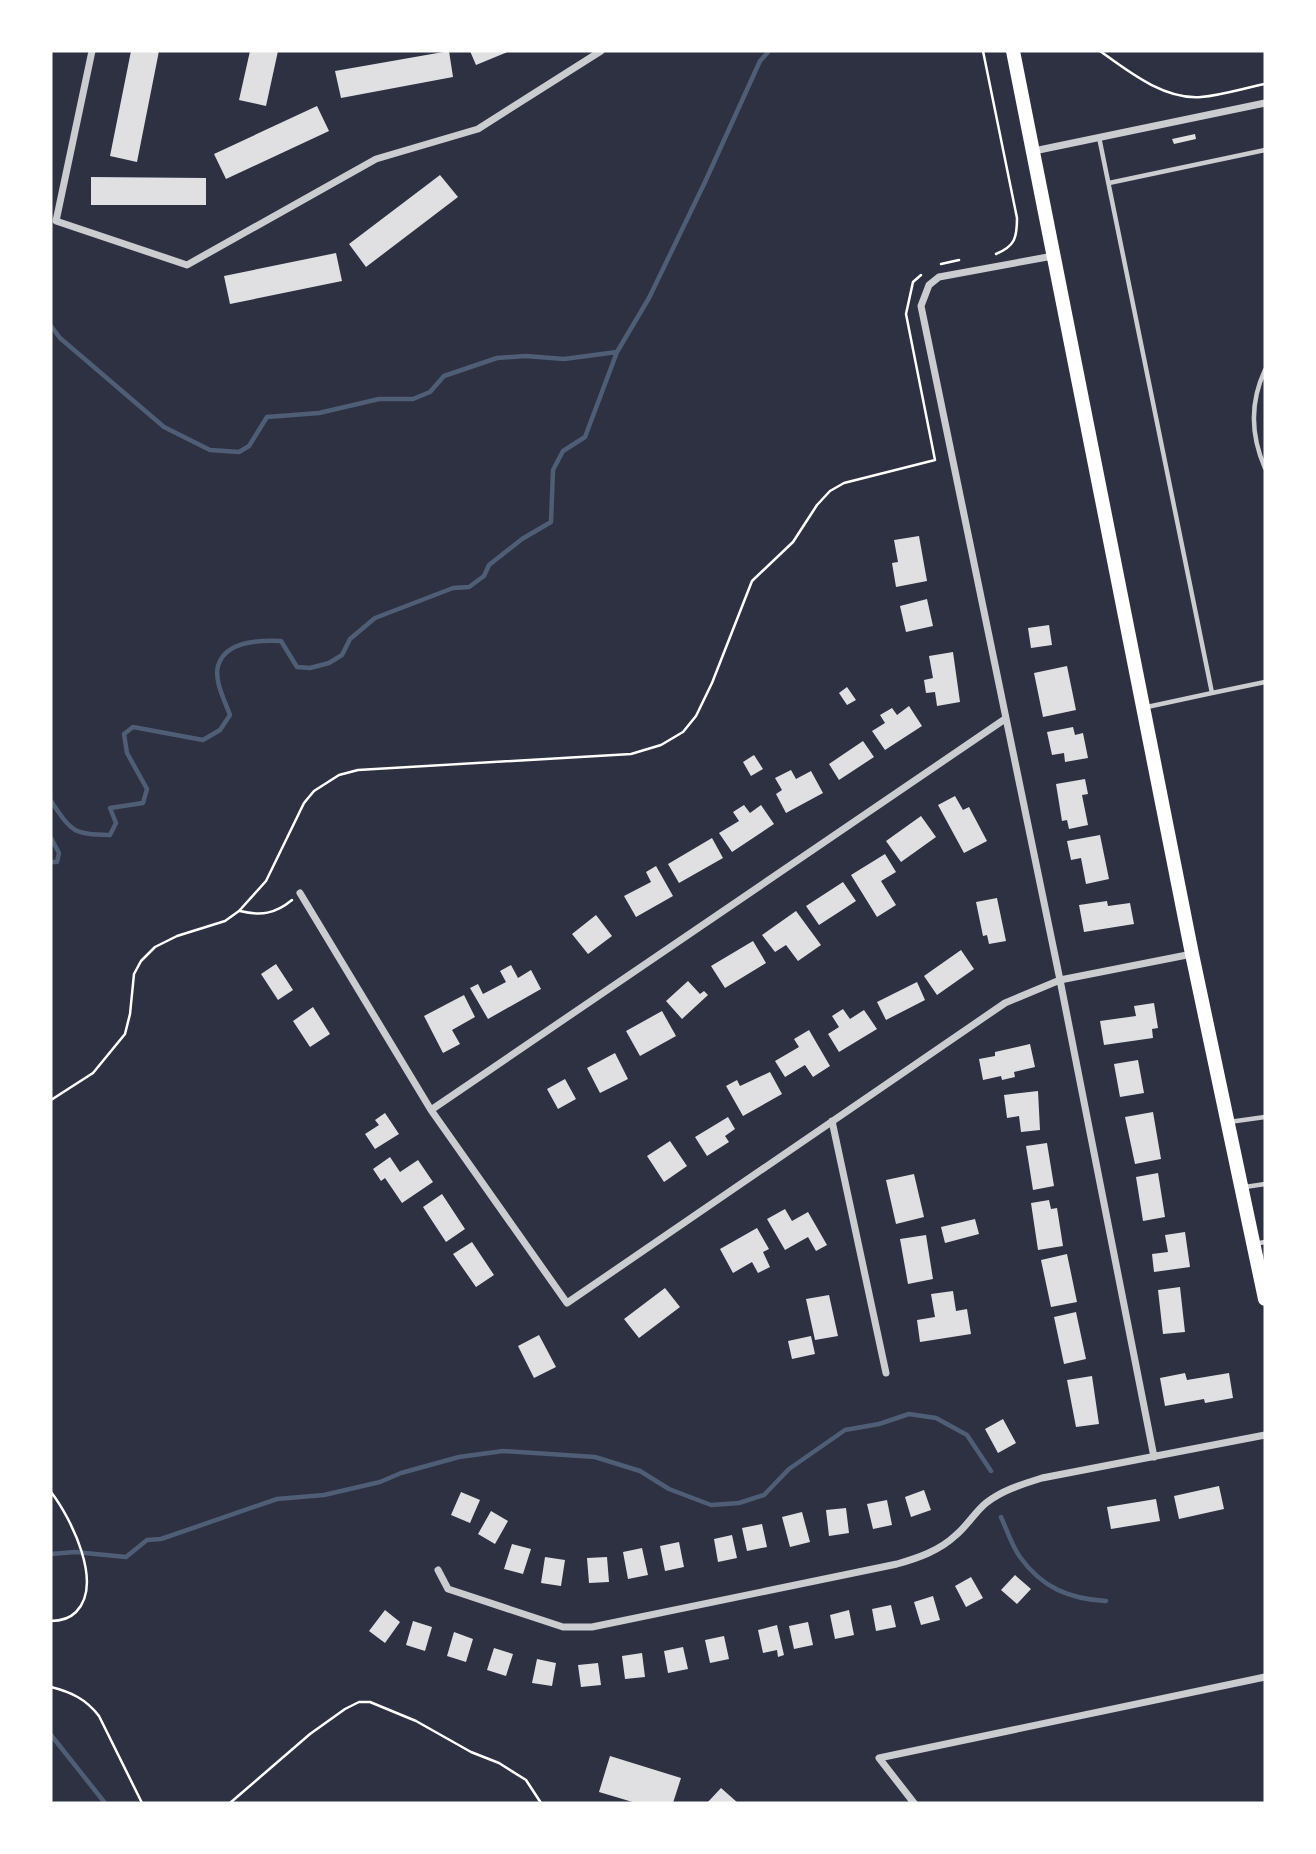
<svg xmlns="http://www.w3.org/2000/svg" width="1316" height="1854" font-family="'Playfair Display',serif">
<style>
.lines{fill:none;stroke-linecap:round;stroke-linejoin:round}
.stream{stroke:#4f5d75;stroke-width:4.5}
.building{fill:#e0e0e3}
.path{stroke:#fff;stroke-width:2.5}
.service{stroke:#caccd0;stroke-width:4.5}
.minor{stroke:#caccd0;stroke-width:7}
.primary{stroke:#fff;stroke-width:14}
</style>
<rect width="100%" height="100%" fill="#2d3142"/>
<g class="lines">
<path class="stream" d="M51,326l9,12 104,89 46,23 29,2 10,-6 18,-29 52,-4 60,-14h34l17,-7 14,-16 53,-18 29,-2 38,3 53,-7
M51,801c21,31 21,33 59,34l6,-12 -6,-15 33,-5 4,-14 -20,-36 -3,-19 9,-7 70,13 17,-10 10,-15c-5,-14 -16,-34 -12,-49 7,-25 43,-26 63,-25l16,26 13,1 19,-5 13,-8 8,-16 25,-21 78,-30 16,-1 15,-11 5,-11 33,-26 29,-17 2,-52 10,-19 22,-14 32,-85 32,-54 56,-116 55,-121 9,-10
M51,838l8,15 -2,9h-6
M1001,1517c6,13 11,29 19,40 22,31 50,42 86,44
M51,1554l24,-2 51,5 21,-17 14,-1 116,-40 47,-4 56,-13 21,-9 58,-16 44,-6 92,6 45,14 29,18 42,16 28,-2 25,-8 25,-26 56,-39 34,-6 30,-10 27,4 31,17 24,36
M51,1735l54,68"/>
</g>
<path class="building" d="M131,51h28l-22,111 -27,-6z
M250,51h28l-12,55 -27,-6z
M449,51l4,26 -112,21 -6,-27z
M470,51h40l-34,14z
M317,106l12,25 -103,48 -12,-25z
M1195,134l1,5 -22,5 -2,-5z
M440,175l18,22 -92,70 -17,-23z
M91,177l115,1v27h-115z
M336,253l6,28 -112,23 -6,-28z
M919,536l8,45 -31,6 -4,-24 6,-1 -4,-22z
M927,599l6,27 -27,6 -6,-26z
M1049,625l3,20 -21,3 -3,-20z
M953,652l7,50 -23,4 -2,-14 -9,1 -2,-13 9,-2 -4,-22z
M1067,666l9,44 -33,7 -9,-44z
M847,687l9,13 -9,5 -8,-12z
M909,706l13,20 -37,24 -13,-19 13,-8 -5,-8 12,-7 5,7z
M1073,727l2,8 8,-2 5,25 -23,4 -1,-9 -12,2 -5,-23z
M863,741l11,16 -35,23 -10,-16z
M754,755l9,14 -12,7 -8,-14z
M791,770l5,9 15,-8 12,22 -37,20 -10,-19 6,-4 -7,-12z
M1085,779l3,15 -6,1 6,30 -19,4 -2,-9 -5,1 -6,-37z
M955,796l8,14 6,-3 18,34 -23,12 -26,-48z
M744,805l6,8 11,-8 13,19 -42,28 -13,-19 20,-12 -6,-9z
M921,816l15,21 -35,25 -15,-21z
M1100,835l9,44 -23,5 -5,-26 -10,2 -4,-19z
M712,838l11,20 -44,25 -11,-19z
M885,854l11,18 -15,9 15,24 -19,12 -26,-42z
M656,866l17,30 -37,21 -12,-21 27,-14 -5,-10z
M843,882l13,19 -37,24 -13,-19z
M997,898l9,43 -17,3 -2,-9 -4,1 -7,-34z
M1107,901l1,5 22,-3 4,21 -50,8 -5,-27z
M796,911l25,34 -23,16 -12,-16 -11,7 -13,-17z
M596,915l16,21 -24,18 -16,-20z
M753,941l13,22 -41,25 -14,-22z
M961,950l13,19 -37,26 -13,-19z
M276,964l17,26 -15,10 -17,-26z
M511,965l7,13 13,-8 10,19 -53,30 -18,-31 8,-4 5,10 23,-12 -6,-11z
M688,981l12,13 4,-3 4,4 -26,24 -16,-18z
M917,982l8,18 -39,20 -9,-18z
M464,995l11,22 -23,13 8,14 -17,9 -19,-37z
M1154,1003l4,25 -6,1 1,9 -49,7 -4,-24 36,-5 -2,-10z
M313,1007l17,27 -20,13 -17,-26z
M843,1009l7,10 14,-9 13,19 -38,23 -11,-18 11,-7 -7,-11z
M662,1011l14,25 -36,20 -14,-25z
M809,1030l21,36 -17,11 -8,-12 -20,12 -10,-16 24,-14 -5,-8z
M1030,1044l5,23 -21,5 1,5 -13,3 -1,-4 -18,4 -4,-21 16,-3v-4z
M615,1053l13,26 -28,14 -13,-25z
M1138,1060l6,33 -24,4 -6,-33z
M770,1072l12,22 -39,22 -17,-30 11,-6 3,6z
M565,1079l11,20 -18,10 -11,-20z
M1038,1091l2,39 -19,2 -2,-16 -12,2 -3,-23z
M1153,1112l8,47 -26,5 -10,-47z
M385,1113l14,21 -24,15 -10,-15 14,-9 -4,-5z
M728,1117l7,12 -10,7 4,6 -22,14 -12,-19z
M670,1141l17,25 -23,16 -17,-26z
M1047,1143l7,43 -21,4 -7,-44z
M390,1157l10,15 18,-12 15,22 -31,21 -17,-25 -4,3 -8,-12z
M1158,1173l7,44 -22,4 -7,-44z
M914,1174l10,43 -28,7 -10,-44z
M442,1194l23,35 -19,13 -23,-35z
M1049,1200l2,9 6,-1 6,38 -25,4 -7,-47z
M785,1209l7,12 16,-9 19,33 -11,6 -8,-14 -23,13 -18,-31z
M975,1219l4,15 -34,9 -4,-16z
M757,1228l12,21 -6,3 7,15 -12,6 -6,-11 -19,11 -13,-24z
M1185,1232l5,35 -36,5 -2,-18 16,-2 -3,-17z
M926,1235l7,44 -25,5 -8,-45z
M472,1242l22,33 -18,12 -23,-33z
M1067,1254l10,48 -26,5 -10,-47z
M1180,1287l5,45 -22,2 -5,-44z
M665,1288l15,19 -41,31 -15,-19z
M953,1291l3,20 11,-2 4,25 -51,8 -3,-22 18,-3 -4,-23z
M829,1295l9,41 -23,4 -9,-41z
M1076,1312l10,47 -22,5 -10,-47z
M539,1335l17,32 -22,11 -16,-32z
M811,1336l4,18 -23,5 -4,-18z
M1185,1373l2,7 42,-7 4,25 -28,5 -1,-4 -39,7 -5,-28z
M1092,1376l7,48 -23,3 -9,-47z
M1003,1419l13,24 -18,10 -13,-24z
M1219,1486l5,23 -45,10 -5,-23z
M924,1490l7,20 -20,7 -6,-20z
M461,1492l19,8 -10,23 -19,-8z
M1156,1499l4,22 -49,8 -4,-22z
M887,1500l5,25 -19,4 -6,-25z
M846,1508l3,25 -20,3 -3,-26z
M491,1511l17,10 -13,23 -17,-10z
M802,1512l8,30 -20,5 -8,-30z
M762,1524l5,23 -20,4 -5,-23z
M732,1535l5,23 -19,4 -4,-23z
M679,1542l5,25 -19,4 -5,-25z
M512,1544l19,5 -8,25 -19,-5z
M642,1548l6,27 -20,4 -5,-27z
M545,1557l20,3 -4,26 -20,-3z
M607,1557l2,25 -20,1 -2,-25z
M1015,1575l16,14 -14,15 -16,-14z
M971,1577l12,21 -17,9 -11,-21z
M933,1596l7,24 -19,5 -7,-23z
M891,1605l5,22 -20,4 -4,-22z
M385,1610l15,12 -15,21 -16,-12z
M849,1610l5,25 -19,4 -5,-24z
M413,1621l19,6 -7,24 -19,-6z
M808,1622l5,23 -19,4 -5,-23z
M777,1625l7,30 -6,2 -1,-7 -14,3 -5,-23z
M454,1632l19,7 -7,23 -19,-6z
M724,1636l5,23 -19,4 -5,-23z
M683,1647l5,22 -20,4 -4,-22z
M494,1648l19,6 -7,22 -19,-6z
M642,1653l3,24 -20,2 -3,-23z
M537,1659l19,4 -4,23 -20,-3z
M598,1663l3,22 -20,2 -3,-22z
M610,1756l71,22 -8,25h-37l-37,-11z
M721,1788l17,15h-31z"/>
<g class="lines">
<path class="path" d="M983,51l34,167c0,20 -2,28 -21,36
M1100,51c28,20 64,49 101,46 22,-2 43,-9 64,-13
M941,264l18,-4
M240,911c21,5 35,3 52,-11
M51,1100l42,-27 32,-39 5,-20 4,-40 7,-13 14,-14 22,-11 48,-15 14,-10 27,-30 38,-78 10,-12 25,-16 19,-5 273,-16 30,-9 22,-13 13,-16 16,-33 40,-102 41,-39 24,-37 13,-14 14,-8 91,-23 -29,-146 7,-32 8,-7
M51,1492c20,26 53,92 25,120 -7,7 -15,9 -25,9
M51,1687c20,5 35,12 48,29l43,87
M230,1803l80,-69 35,-25 14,-7h11l46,19 55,31 28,11 27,17 15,23"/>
<path class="service" d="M1099,137l113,556 -65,14
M1109,183l156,-33
M1265,370c-15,32 -14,66 0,98
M1212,693l53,-11
M1229,1122l36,-5
M1245,1187l20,-3
M1254,1244l11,-2"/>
<path class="minor" d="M92,51l-36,170 131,44 189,-106 102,-30 123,-78
M1034,151l231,-48
M1053,256l-114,21 -10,8 -8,21 139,674 94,477
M300,893l131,217 136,193 438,-300 55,-23 132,-26
M431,1110l574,-391
M832,1121l54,252
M438,1570l10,19 115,38h29l305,-63c21,-6 42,-13 59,-29 11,-9 19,-23 30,-32 16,-13 37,-19 56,-25l223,-43
M914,1803l-35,-45 386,-81"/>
<path class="primary" d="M1013,51l179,903 73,345"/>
</g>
<rect width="1316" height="1854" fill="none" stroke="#ffffff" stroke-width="105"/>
</svg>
